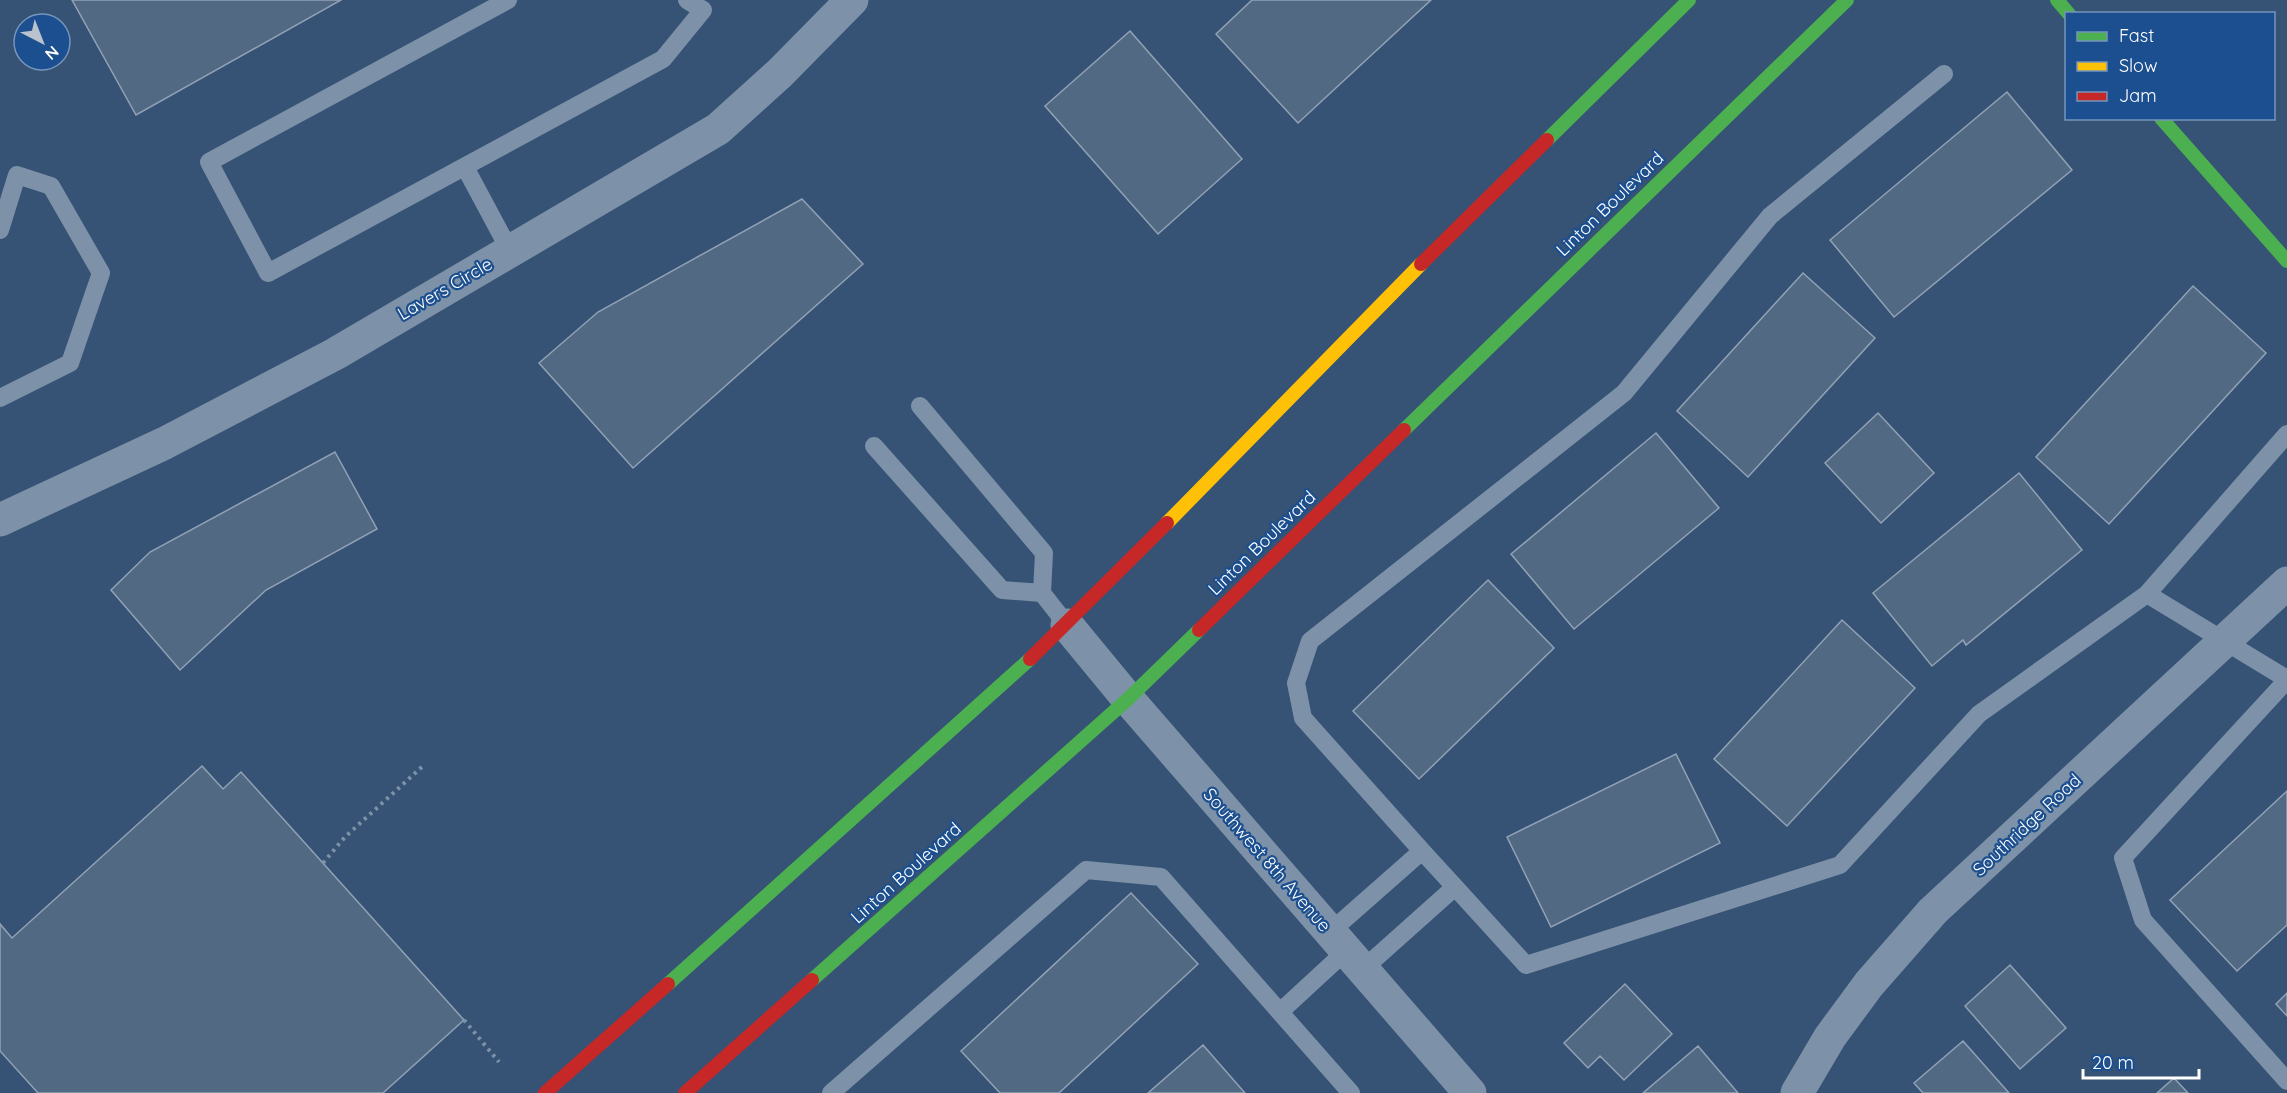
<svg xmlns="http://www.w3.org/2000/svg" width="2287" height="1093" font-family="Quicksand,sans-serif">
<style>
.building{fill:#526984;stroke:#92a2b6;stroke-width:1.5}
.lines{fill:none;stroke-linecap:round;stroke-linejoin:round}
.path{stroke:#7d92a8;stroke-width:4;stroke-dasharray:3 4.5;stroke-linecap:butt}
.lane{stroke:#7d92a8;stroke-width:18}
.street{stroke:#7d92a8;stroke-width:33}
.fast{stroke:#4caf50;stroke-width:14}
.slow{stroke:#ffc107;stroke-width:14}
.jam{stroke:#c62828;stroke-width:14}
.labels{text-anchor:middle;stroke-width:4.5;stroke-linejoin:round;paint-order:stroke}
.street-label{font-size:18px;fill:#fff;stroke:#1b4f8f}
</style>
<rect width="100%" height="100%" fill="#365274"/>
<path class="building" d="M72,0h269l-205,115z
M1252,0h179l-133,123 -82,-89z
M1130,31l112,128 -84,75 -113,-128z
M2007,92l65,78 -178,147 -64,-77z
M802,199l61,65 -230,204 -94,-105 59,-51z
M1803,273l72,65 -127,139 -71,-66z
M2193,286l73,67 -157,171 -73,-67z
M1878,413l56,60 -53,50 -56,-60z
M1656,433l63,75 -145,121 -63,-75z
M335,452l42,77 -111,61 -86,80 -69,-80 39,-38z
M2019,473l63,77 -116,95 -3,-5 -31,26 -59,-73z
M1488,580l66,68 -135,131 -66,-68z
M1842,620l73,68 -128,138 -73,-67z
M1676,754l44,89 -169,84 -44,-90z
M202,766l21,23 18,-17 223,248 -81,73h-345l-38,-42v-127l12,14z
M2287,791v134l-50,46 -67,-71z
M1131,893l67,71 -139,129h-59l-39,-42z
M2010,965l56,63 -46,41 -55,-63z
M1625,984l47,50 -48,46 -24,-24 -12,12 -24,-25z
M2287,993v23l-11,-12z
M1963,1041l46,52h-86l-9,-10z
M1203,1045l42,48h-97z
M1698,1046l40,47h-95z
M2174,1078l14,15h-31z"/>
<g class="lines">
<path class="path" d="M323,863l22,-26 79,-72
M464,1020l35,42"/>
<path class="lane" d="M508,0l-299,162 59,111 395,-214 40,-49 -16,-10
M465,167l45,84
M0,230l17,-55 34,11 50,87 -31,90 -70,35
M920,406l124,147 -2,40 25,32
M874,446l128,144 40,3
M2147,594l140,85
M2287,680l-164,178 20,62 144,161
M1422,851l-119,-133 -7,-35 14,-42 314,-248 146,-177 174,-142
M1455,887l71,78 314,-100 139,-151 168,-120 140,-160
M1330,932l92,-81 33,36 -93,83
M1281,1011l65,-60
M831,1093l255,-223 75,7 190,216"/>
<path class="street" d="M0,520l165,-77 170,-89 383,-225 62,-56 72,-73
M1067,625l61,74 342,394
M1797,1093l33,-56 39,-53 64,-73 354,-328"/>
<path class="fast" d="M2057,0l12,14
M2161,118l126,143
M1547,140l142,-140
M1404,430l443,-430
M812,980l316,-281 71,-69
M668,984l362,-325"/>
<path class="slow" d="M1167,523l254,-259"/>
<path class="jam" d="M1421,264l126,-124
M1199,630l205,-200
M1030,659l137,-136
M545,1093l123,-109
M685,1093l127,-113"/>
</g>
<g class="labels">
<g class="street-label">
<text transform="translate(1610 204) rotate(-44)" y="6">Linton Boulevard</text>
<text transform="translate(445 289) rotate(-30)" y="6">Lavers Circle</text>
<text transform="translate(1262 543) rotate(-44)" y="6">Linton Boulevard</text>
<text transform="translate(2027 825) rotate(-43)" y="6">Southridge Road</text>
<text transform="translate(1267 860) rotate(49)" y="6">Southwest 8th Avenue</text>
<text transform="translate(906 873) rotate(-42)" y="6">Linton Boulevard</text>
</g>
</g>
<rect x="2065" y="12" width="210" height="108" fill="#1b4f8f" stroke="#7695bc" stroke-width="1.5"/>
<rect x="2077" y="32" width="30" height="9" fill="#4caf50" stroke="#7695bc" stroke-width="1.5"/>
<text x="2119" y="42" font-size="18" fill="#ffffff">Fast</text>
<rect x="2077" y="62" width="30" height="9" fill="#ffc107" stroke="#7695bc" stroke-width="1.5"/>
<text x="2119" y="72" font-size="18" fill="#ffffff">Slow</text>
<rect x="2077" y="92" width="30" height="9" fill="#c62828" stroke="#7695bc" stroke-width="1.5"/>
<text x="2119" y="102" font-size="18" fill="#ffffff">Jam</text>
<g transform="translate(42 42) rotate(138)"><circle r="28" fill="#1b4f8f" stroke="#7695bc" stroke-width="1.5"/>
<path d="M0-4.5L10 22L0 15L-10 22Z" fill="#b9c2ce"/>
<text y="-9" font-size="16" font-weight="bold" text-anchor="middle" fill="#ffffff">N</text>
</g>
<path d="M2083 1069v9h116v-9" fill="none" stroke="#ffffff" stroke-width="3"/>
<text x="2092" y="1069" font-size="18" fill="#ffffff" stroke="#1b4f8f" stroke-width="4.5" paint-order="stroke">20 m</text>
</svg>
